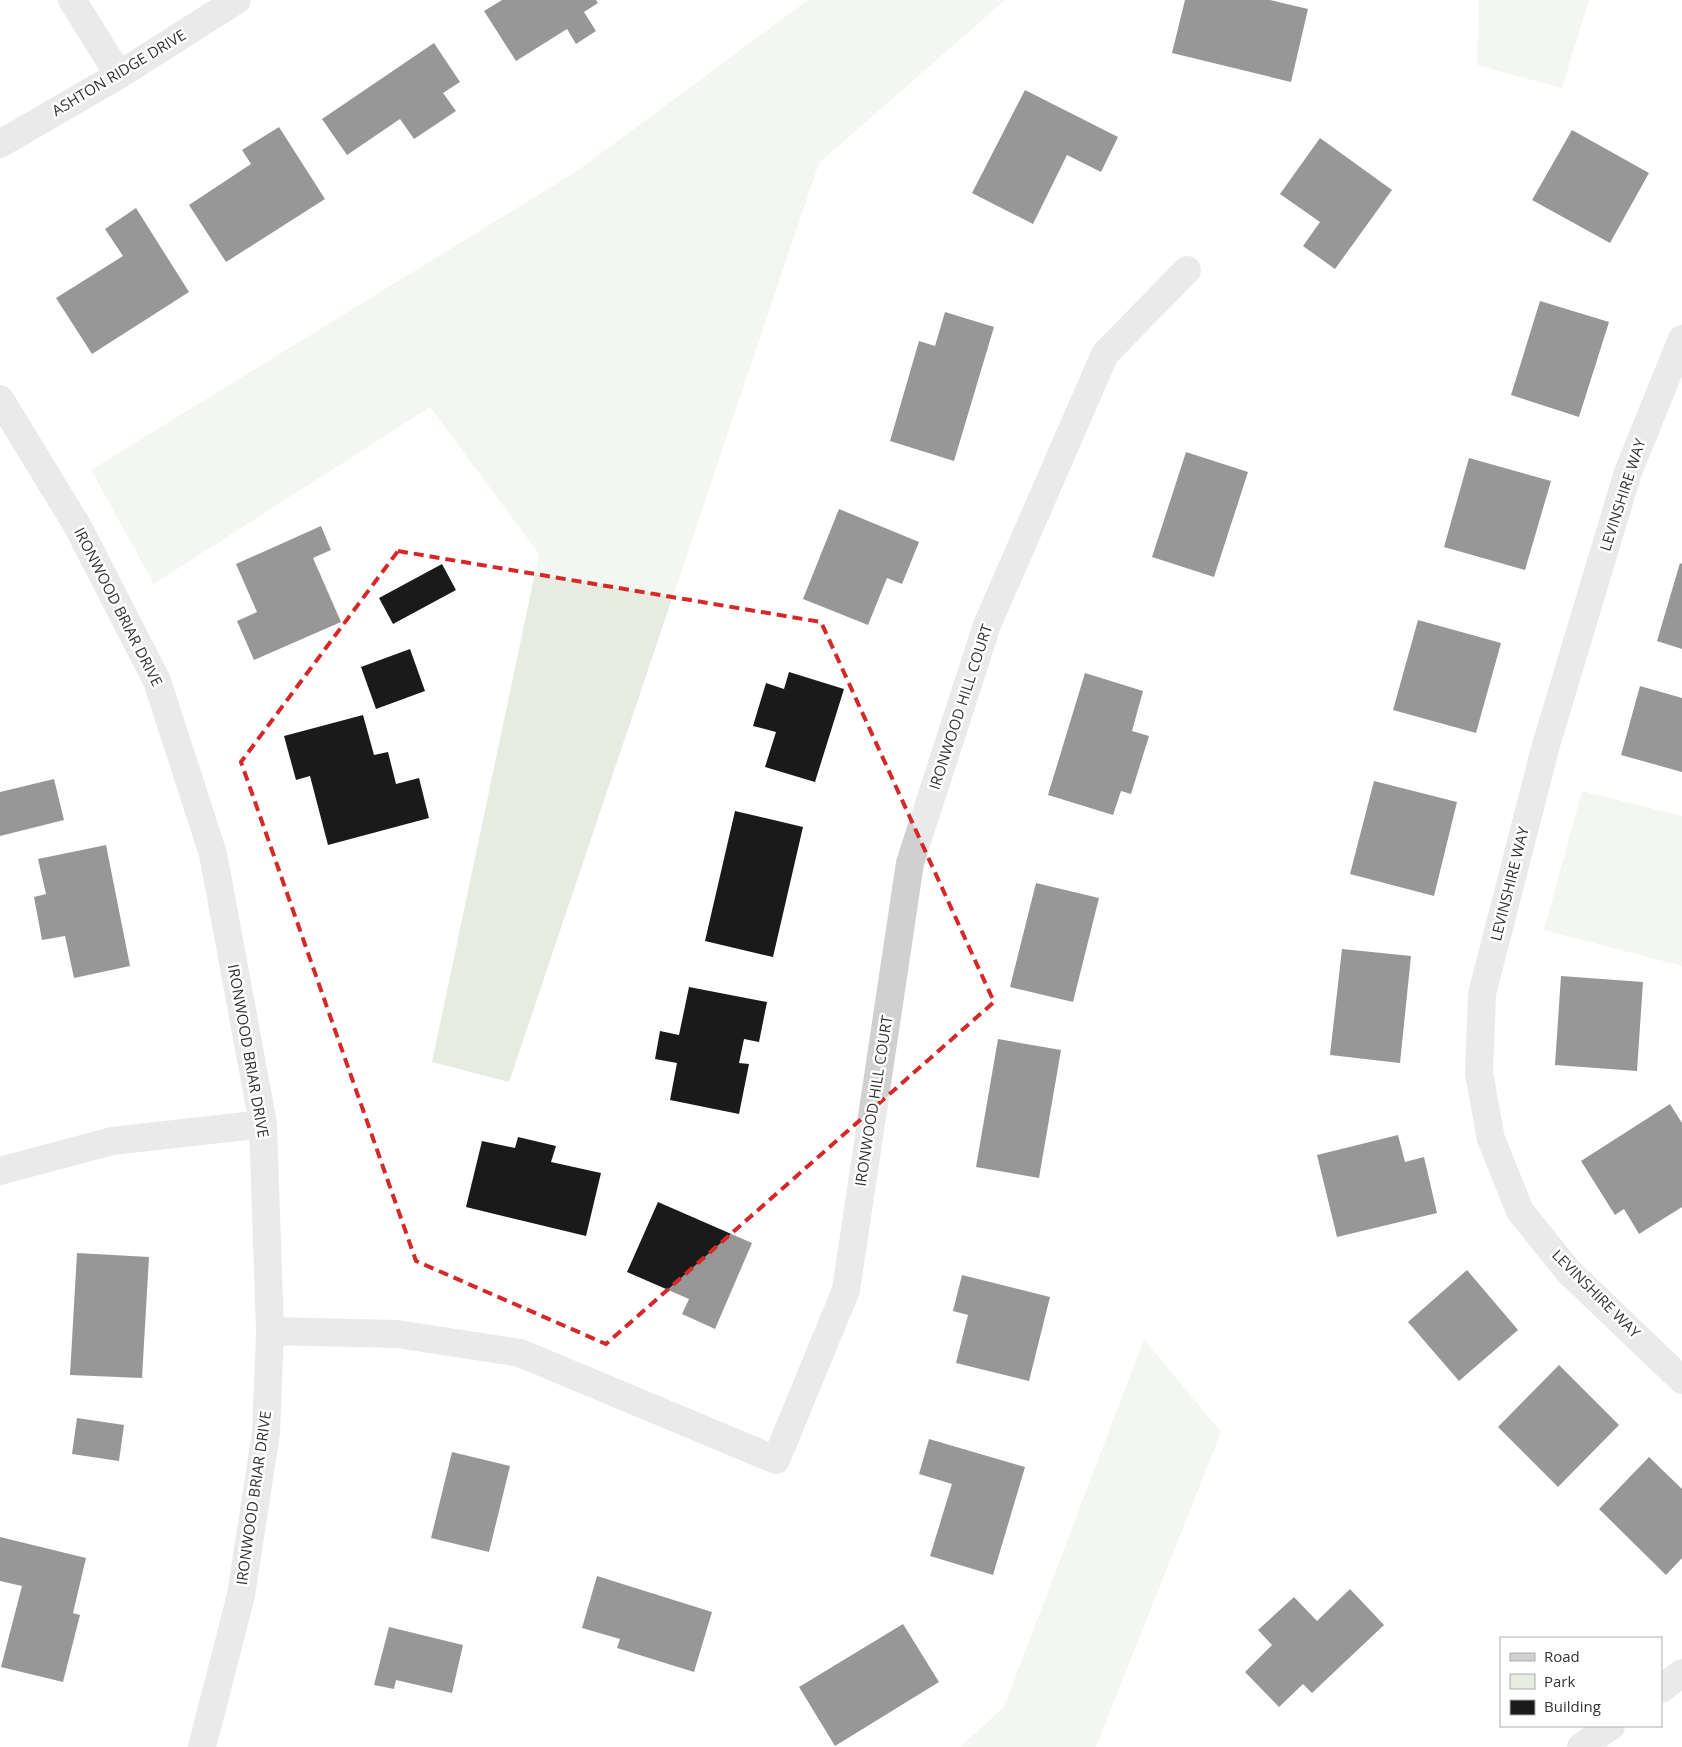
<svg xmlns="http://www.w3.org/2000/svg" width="1682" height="1747" font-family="'Open Sans',sans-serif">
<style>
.green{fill:#e6ecdf}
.building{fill:#1a1a1a}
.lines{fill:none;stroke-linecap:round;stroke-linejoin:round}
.street{stroke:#d0d0d0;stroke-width:28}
.marked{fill:none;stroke:#d62828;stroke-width:4;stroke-dasharray:10 6;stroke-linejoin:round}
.labels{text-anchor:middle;stroke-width:5;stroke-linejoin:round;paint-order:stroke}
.street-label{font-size:15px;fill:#333;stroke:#fff}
</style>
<rect width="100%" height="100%" fill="#fff"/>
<path class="green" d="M808,0h197l-186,163 -310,919 -77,-20 107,-508 -109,-147 -276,177 -63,-114 486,-299z
M1479,0h110l-27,88 -85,-23z
M1582,791l100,25v150l-138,-36z
M1144,1339l77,93 -125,315h-136l44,-40z"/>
<path class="building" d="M502,0h94l2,3 -14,9 12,19 -20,13 -9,-15 -51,32 -32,-50z
M1185,0h85l38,9 -17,73 -119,-29z
M434,43l26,39 -17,11 13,18 -42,28 -14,-20 -53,36 -25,-36z
M1025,90l93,47 -17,35 -34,-17 -34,69 -61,-31z
M279,127l46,72 -99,63 -37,-57 62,-41 -9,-14z
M1572,130l77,43 -39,70 -78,-43z
M1320,138l72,52 -57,79 -32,-23 17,-24 -40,-28z
M136,208l53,84 -97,62 -36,-56 67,-42 -18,-27z
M1540,301l69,21 -30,95 -68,-22z
M945,312l49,15 -40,134 -64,-20 29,-100 16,5z
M1186,452l62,20 -34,105 -62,-20z
M1469,458l82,23 -26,89 -81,-23z
M839,509l80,33 -17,42 -15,-6 -19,47 -65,-26z
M321,526l10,24 -18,8 28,64 -87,38 -17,-39 20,-9 -21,-48z
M1680,563l2,1v85l-25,-8z
M442,564l14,26 -63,34 -14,-26z
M1418,620l83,23 -25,90 -83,-23z
M410,649l15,42 -49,18 -15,-42z
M789,672l55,17 -29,93 -50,-15 11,-35 -23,-6 13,-43 18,6z
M1085,673l58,18 -11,40 17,5 -18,58 -10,-3 -8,24 -65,-20z
M1640,686l42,12v74l-61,-17z
M363,715l11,40 14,-3 8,32 23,-6 10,40 -101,27 -18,-69 -14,4 -12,-44z
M54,779l10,41 -64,16v-44z
M1374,781l83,21 -23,94 -84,-22z
M735,811l68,16 -30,130 -68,-16z
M106,845l24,121 -56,12 -9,-42 -23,4 -8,-43 12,-3 -8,-35z
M1036,883l63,15 -26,104 -63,-15z
M1342,949l69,7 -11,107 -70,-8z
M1561,976l82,6 -6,89 -82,-6z
M689,987l78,15 -8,40 -15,-3 -5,24 10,1 -10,50 -69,-14 7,-37 -22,-4 5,-28 19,4z
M998,1039l63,11 -22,128 -63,-11z
M1670,1104l12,19v84l-43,27 -15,-25 -9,6 -34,-54z
M1398,1135l7,27 19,-5 13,56 -100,24 -20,-82z
M518,1137l38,9 -5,16 50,11 -15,63 -120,-29 16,-66 33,7z
M658,1202l94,41 -37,86 -33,-15 7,-15 -62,-27z
M77,1253l72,4 -7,121 -72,-3z
M1467,1270l51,60 -59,51 -51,-59z
M962,1275l88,22 -21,84 -73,-18 12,-48 -15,-4z
M1559,1365l60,60 -61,62 -60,-60z
M77,1418l47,7 -5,36 -47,-7z
M929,1439l96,28 -32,108 -63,-19 22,-72 -33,-10z
M452,1452l58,14 -21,86 -58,-14z
M1649,1457l33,32v69l-16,17 -67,-66z
M0,1537l86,21 -13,55 7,2 -17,67 -62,-15 21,-81 -22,-5z
M597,1576l115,36 -18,60 -77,-24 3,-9 -38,-11z
M1350,1589l34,36 -72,68 -9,-9 -24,23 -34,-35 27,-27 -14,-15 36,-33 23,24z
M903,1624l36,58 -104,64 -36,-59z
M389,1627l74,18 -11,48 -56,-13 -2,9 -20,-4z"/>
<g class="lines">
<path class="street" d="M72,0l47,75
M0,144l119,-69 118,-75
M1682,339l-54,133 -82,273 -64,249 -3,79 12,66 29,72 49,61 113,108
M0,399l78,128 79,154 56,173 50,270 7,207 -4,102 -25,162 -39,152
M0,1171l112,-30 151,-17
M270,1331l127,3 123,19 256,107 70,-170 64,-427 77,-238 118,-271 82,-84
M1661,1689l21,-16
M1581,1747l30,-21"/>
</g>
<path d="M0 0H1682V1747H0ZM398,551l423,71 173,380 -388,342 -190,-83 -175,-499z" fill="#fff" fill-opacity=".55" fill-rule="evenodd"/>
<path class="marked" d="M398,551l423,71 173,380 -388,342 -190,-83 -175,-499z"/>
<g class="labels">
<g class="street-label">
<text transform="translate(119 73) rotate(-31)" y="5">ASHTON RIDGE DRIVE</text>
<text transform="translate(1623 495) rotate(-72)" y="5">LEVINSHIRE WAY</text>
<text transform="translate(118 607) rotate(63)" y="5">IRONWOOD BRIAR DRIVE</text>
<text transform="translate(961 707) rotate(-72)" y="5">IRONWOOD HILL COURT</text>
<text transform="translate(1510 884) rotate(-76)" y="5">LEVINSHIRE WAY</text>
<text transform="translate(248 1051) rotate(80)" y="5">IRONWOOD BRIAR DRIVE</text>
<text transform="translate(874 1101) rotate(-81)" y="5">IRONWOOD HILL COURT</text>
<text transform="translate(1596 1294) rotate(45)" y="5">LEVINSHIRE WAY</text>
<text transform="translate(254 1498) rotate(-82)" y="5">IRONWOOD BRIAR DRIVE</text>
</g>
</g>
<rect x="1500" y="1637" width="162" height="90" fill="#ffffff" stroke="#adadad"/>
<rect x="1510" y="1653" width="25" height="8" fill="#d0d0d0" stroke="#adadad"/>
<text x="1544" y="1662" font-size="15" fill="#333333">Road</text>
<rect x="1510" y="1674" width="25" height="15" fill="#e6ecdf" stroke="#adadad"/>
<text x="1544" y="1687" font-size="15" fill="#333333">Park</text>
<rect x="1510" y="1700" width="25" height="15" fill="#1a1a1a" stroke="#adadad"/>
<text x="1544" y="1712" font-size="15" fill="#333333">Building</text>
</svg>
